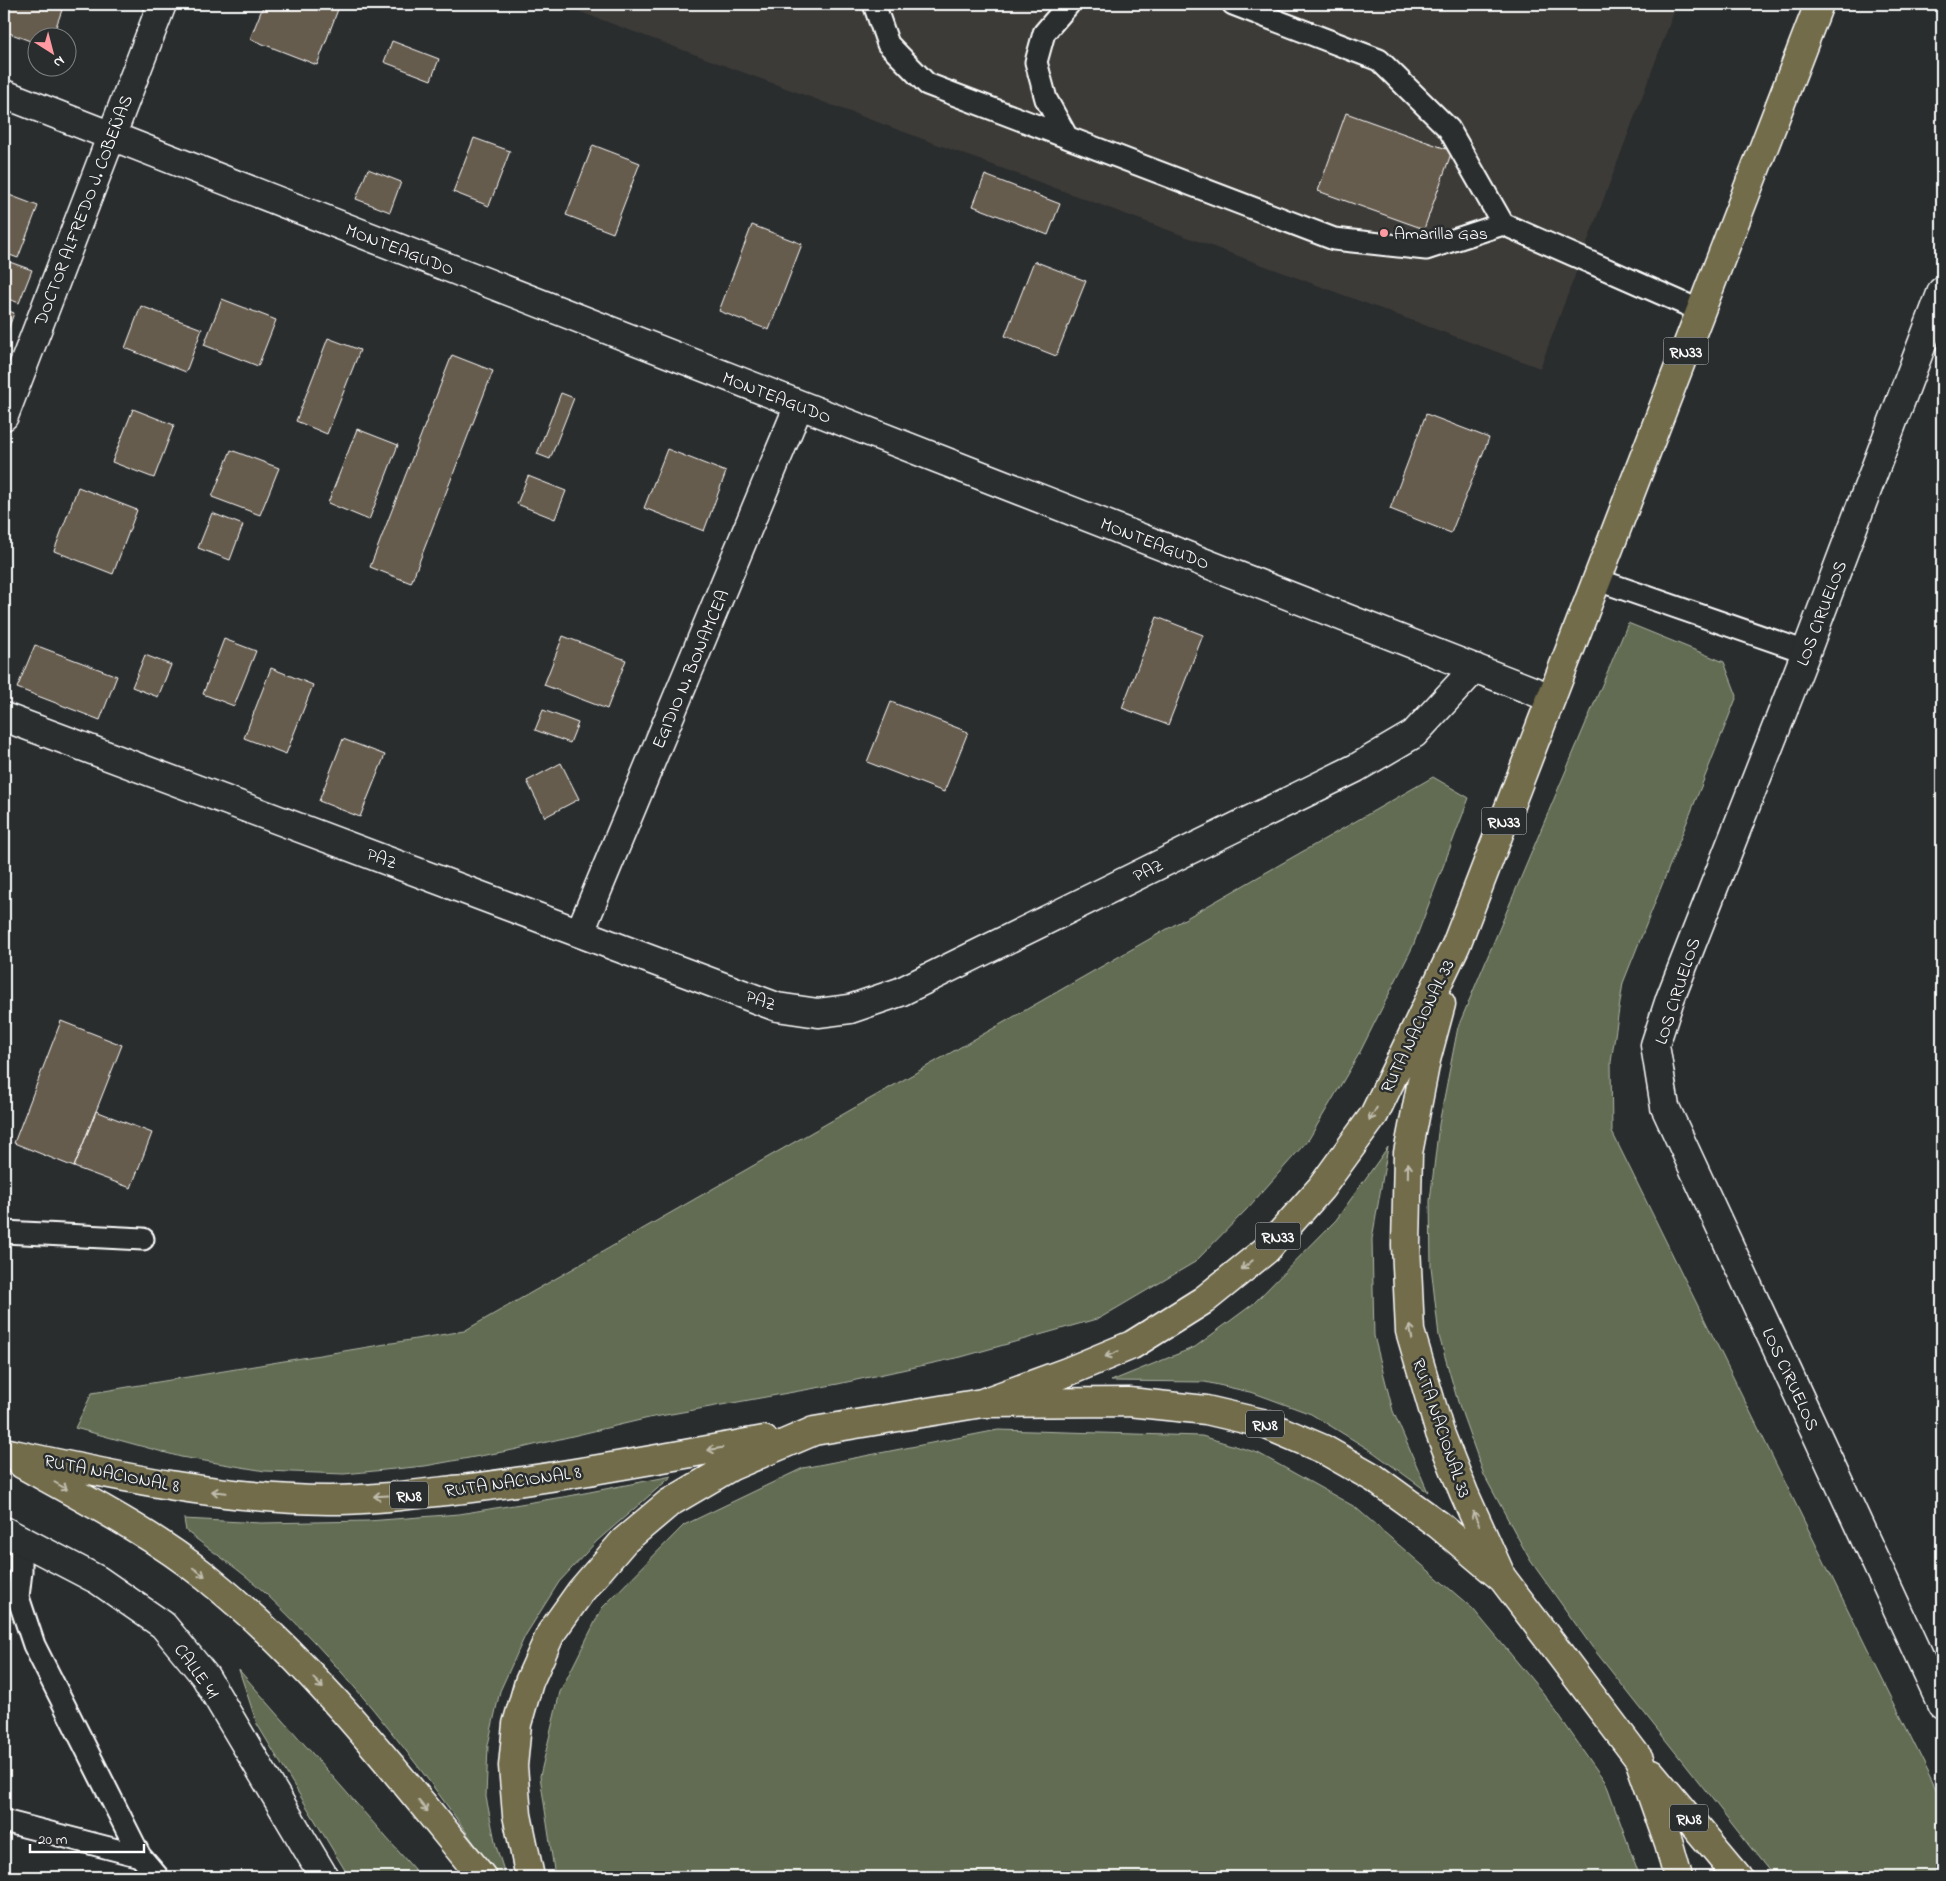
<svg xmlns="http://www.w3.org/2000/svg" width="1946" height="1881" font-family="'Indie Flower',sans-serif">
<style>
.built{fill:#3c3b37}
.green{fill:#626c52;stroke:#b0b6a8}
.building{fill:#665b4d;stroke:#fff}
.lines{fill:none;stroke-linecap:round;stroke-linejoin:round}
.lane-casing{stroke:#fff;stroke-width:25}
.street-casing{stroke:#fff;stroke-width:31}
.highway-casing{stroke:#fff;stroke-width:31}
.lane{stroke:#2a2d2e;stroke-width:21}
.street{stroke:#2a2d2e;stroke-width:28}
.highway{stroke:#726c4b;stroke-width:28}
.oneway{stroke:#c0bdae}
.poi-dot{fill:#ff9aa2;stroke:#2a2d2e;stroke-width:2}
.labels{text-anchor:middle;stroke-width:5;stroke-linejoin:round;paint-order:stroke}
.shield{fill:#2a2d2e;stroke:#bfc0c0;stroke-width:1}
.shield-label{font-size:16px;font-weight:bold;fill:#fff}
.street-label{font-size:18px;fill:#fff;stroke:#2a2d2e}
.poi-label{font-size:18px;fill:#fff;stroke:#2a2d2e;text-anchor:start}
</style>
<rect width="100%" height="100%" fill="#2a2d2e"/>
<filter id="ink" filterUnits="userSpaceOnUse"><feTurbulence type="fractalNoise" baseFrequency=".02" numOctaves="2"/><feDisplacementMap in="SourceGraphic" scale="10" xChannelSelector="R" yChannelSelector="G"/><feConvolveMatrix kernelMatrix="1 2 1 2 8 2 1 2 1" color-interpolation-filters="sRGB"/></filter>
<g filter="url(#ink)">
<path class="built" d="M559,4h1118l-137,364z"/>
<path class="green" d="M1628,623l96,39 13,34 -114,287 -12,79 1,70 330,668v77h-168l-182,-230 -62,-87 -46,-85 -26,-73 -19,-66 -8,-70 -1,-65 9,-77 19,-97z
M1433,777l36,21 -56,148 -54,108 -50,85 -62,70 -52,53 -95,56 -139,39 -123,27 -189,34 -136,32 -88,16 -81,8 -79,-3 -84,-14 -106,-29 17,-35 372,-62z
M1388,1147l-16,92 2,97 19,75 35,81 -55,-40 -62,-38 -57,-21 -49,-11 -94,-1 84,-34 58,-43 83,-84z
M998,1430l204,6 56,17 97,54 118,102 70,84 63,90 34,94h-1085l-15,-101 20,-84 42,-84 82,-83 119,-57z
M672,1476l-75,65 -38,41 -34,54 -25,55 -12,54 -2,52 10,49 10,31h-8c-70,-100 -144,-201 -234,-285 -22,-21 -53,-41 -78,-61l-2,-12 77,4 107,-2 91,-7 110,-18z
M239,1670l182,207h-72l-92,-153z"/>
<path class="building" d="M4,4h43l15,6 -10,28h-14v6l-34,-13z
M264,4h76l-23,61 -67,-26z
M392,41l47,18 -8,21 -47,-18z
M1346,113l106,38 -28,78 -106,-38z
M474,138l36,13 -21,55 -36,-14z
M593,145l47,18 -27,70 -47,-18z
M368,169l33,13 -11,30 -34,-13z
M985,175l75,29 -12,31 -75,-29z
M4,193l34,13 -20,52 -14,-5z
M752,225l50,19 -33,86 -50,-19z
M4,260l28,10 -13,33 -15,-6z
M1034,261l52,20 -30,75 -51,-20z
M222,299l54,21 -18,46 -54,-21z
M141,306l61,23 -16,43 -61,-24z
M4,309l10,4 -10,28z
M328,338l32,12 -33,84 -31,-13z
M452,355l41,16 -82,212 -41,-16z
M561,393l13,5 -24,61 -13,-5z
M133,409l41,16 -20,53 -42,-16z
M1426,414l63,24 -38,95 -61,-24z
M357,429l41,16 -29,75 -41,-17z
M667,449l59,23 -22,59 -60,-23z
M231,450l48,18 -19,47 -48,-18z
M528,476l38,15 -11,28 -38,-15z
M78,487l59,23 -24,64 -59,-23z
M212,513l31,12 -13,35 -32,-12z
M1157,617l46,18 -35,90 -46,-17z
M563,636l63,24 -19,49 -63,-24z
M224,639l32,12 -22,55 -31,-12z
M35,645l82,31 -17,44 -83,-32z
M145,655l26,10 -13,32 -26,-10z
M271,668l42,17 -27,69 -42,-16z
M891,702l77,30 -24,60 -77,-30z
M543,710l35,13 -8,20 -35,-13z
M343,739l42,16 -25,62 -41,-16z
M561,763l18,36 -34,18 -18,-36z
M61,1021l61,24 -48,122 -60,-24z
M96,1111l56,22 -21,55 -57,-21z"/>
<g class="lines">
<defs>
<path id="lane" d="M874,4l14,40 39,40 407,155 92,10 77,-25
M1233,4l146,56 70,69 54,95 198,87
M1067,137l-21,-38 -10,-37 8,-29 25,-29
M1598,580l208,72
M4,1232l139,7
M21,1540v31l-3,26 16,48 106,211 18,21
M4,1821l136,35"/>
<path id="street" d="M4,94l1547,604
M1942,291l-136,361 -136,347 -15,46 10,62 277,598
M4,416l158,-412
M4,717l773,290 41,6 32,-4 50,-17 456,-224 58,-34 61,-66
M580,932l219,-527
M4,1531l94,49 65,45 42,51 119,201"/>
<path id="highway" d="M1441,1004l-15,56 -18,93 -2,92 4,86 30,102 24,60 36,80
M982,1403l85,-31 65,-27 72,-45 62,-50 55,-62 53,-73 82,-170 363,-941
M4,1452c107,23 214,47 324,48 44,0 90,-6 135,-11 100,-12 200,-31 301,-49
M22,1464c62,35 128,68 184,113 106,85 190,195 276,300
M1651,1773l87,104
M530,1877l-13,-62 -4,-49 4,-42 12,-42 22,-49 30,-42 43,-50 45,-38 63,-37 82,-35 168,-28 147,-1 77,8 56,13 61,26 51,29 65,47 64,54 136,180 30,85 9,33"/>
</defs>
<use href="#lane" class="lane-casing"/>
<use href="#street" class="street-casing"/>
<use href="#highway" class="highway-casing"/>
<use href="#lane" class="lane"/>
<use href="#street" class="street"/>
<use href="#highway" class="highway"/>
</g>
<defs><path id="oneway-shaft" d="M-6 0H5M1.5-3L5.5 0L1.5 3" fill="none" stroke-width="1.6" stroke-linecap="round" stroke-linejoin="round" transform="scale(1.25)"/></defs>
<g class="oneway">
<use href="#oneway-shaft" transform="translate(1373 1114) rotate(121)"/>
<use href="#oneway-shaft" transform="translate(1408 1170) rotate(-89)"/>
<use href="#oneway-shaft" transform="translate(1247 1265) rotate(141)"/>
<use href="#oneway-shaft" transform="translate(1411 1332) rotate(-100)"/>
<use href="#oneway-shaft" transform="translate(1112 1354) rotate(158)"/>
<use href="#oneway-shaft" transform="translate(715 1449) rotate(170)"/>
<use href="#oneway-shaft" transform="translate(61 1486) rotate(30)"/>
<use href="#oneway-shaft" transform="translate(219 1492) rotate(-174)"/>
<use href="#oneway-shaft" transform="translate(381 1496) rotate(177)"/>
<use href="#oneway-shaft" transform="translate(1476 1518) rotate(-114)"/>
<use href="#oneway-shaft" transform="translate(199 1572) rotate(35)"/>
<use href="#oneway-shaft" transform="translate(318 1683) rotate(47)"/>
<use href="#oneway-shaft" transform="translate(423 1806) rotate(50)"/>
</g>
</g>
<circle class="poi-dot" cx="1384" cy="233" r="5"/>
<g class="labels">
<g class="shield">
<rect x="1663.5" y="337.5" width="45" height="27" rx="4"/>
<rect x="1481.5" y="807.5" width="45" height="27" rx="4"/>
<rect x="1255.5" y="1222.5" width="45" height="27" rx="4"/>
<rect x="1246" y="1410.5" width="38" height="27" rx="4"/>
<rect x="390" y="1481.5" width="38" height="27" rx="4"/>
<rect x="1670" y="1804.5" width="38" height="27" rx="4"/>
</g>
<g class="shield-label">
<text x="1686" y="357">RN33</text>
<text x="1504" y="827">RN33</text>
<text x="1278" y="1242">RN33</text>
<text x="1265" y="1430">RN8</text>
<text x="409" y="1501">RN8</text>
<text x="1689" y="1824">RN8</text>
</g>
<g class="street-label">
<text transform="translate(83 210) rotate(-69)" y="6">DOCTOR ALFREDO J. COBEÑAS</text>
<text transform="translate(400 249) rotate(21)" y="6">MONTEAGUDO</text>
<text transform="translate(777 397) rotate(21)" y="6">MONTEAGUDO</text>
<text transform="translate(1155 543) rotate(21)" y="6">MONTEAGUDO</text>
<text transform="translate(1821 613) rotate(-69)" y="6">LOS CIRUELOS</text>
<text transform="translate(690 669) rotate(-67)" y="6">EGIDIO N. BONAMCEA</text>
<text transform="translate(382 858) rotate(20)" y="6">PAZ</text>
<text transform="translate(1148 870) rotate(-26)" y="6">PAZ</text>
<text transform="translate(1677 991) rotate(-72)" y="6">LOS CIRUELOS</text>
<text transform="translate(761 1000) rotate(19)" y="6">PAZ</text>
<text transform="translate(1417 1026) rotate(-64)" y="6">RUTA NACIONAL 33</text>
<text transform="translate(1791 1379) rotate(65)" y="6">LOS CIRUELOS</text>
<text transform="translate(1442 1428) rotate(71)" y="6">RUTA NACIONAL 33</text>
<text transform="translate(112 1473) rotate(11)" y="6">RUTA NACIONAL 8</text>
<text transform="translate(513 1481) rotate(-8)" y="6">RUTA NACIONAL 8</text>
<text transform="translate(197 1671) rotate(54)" y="6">CALLE 41</text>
</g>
<g class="poi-label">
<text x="1394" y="239">Amarilla Gas</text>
</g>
</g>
<rect width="1946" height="1881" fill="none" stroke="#2a2d2e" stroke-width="20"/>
<rect x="10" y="10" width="1926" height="1861" fill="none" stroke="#fff" stroke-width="2" filter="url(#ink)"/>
<g transform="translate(52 52) rotate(144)"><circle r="24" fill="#2a2d2e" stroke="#7f8182"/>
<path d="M0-4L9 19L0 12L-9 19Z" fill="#ff9aa2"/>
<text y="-8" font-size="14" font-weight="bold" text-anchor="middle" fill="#ffffff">N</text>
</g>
<path d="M30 1844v8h114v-8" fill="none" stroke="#ffffff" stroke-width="2.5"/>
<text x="38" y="1844" font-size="15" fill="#ffffff" stroke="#2a2d2e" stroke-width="4" paint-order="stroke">20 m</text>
</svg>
